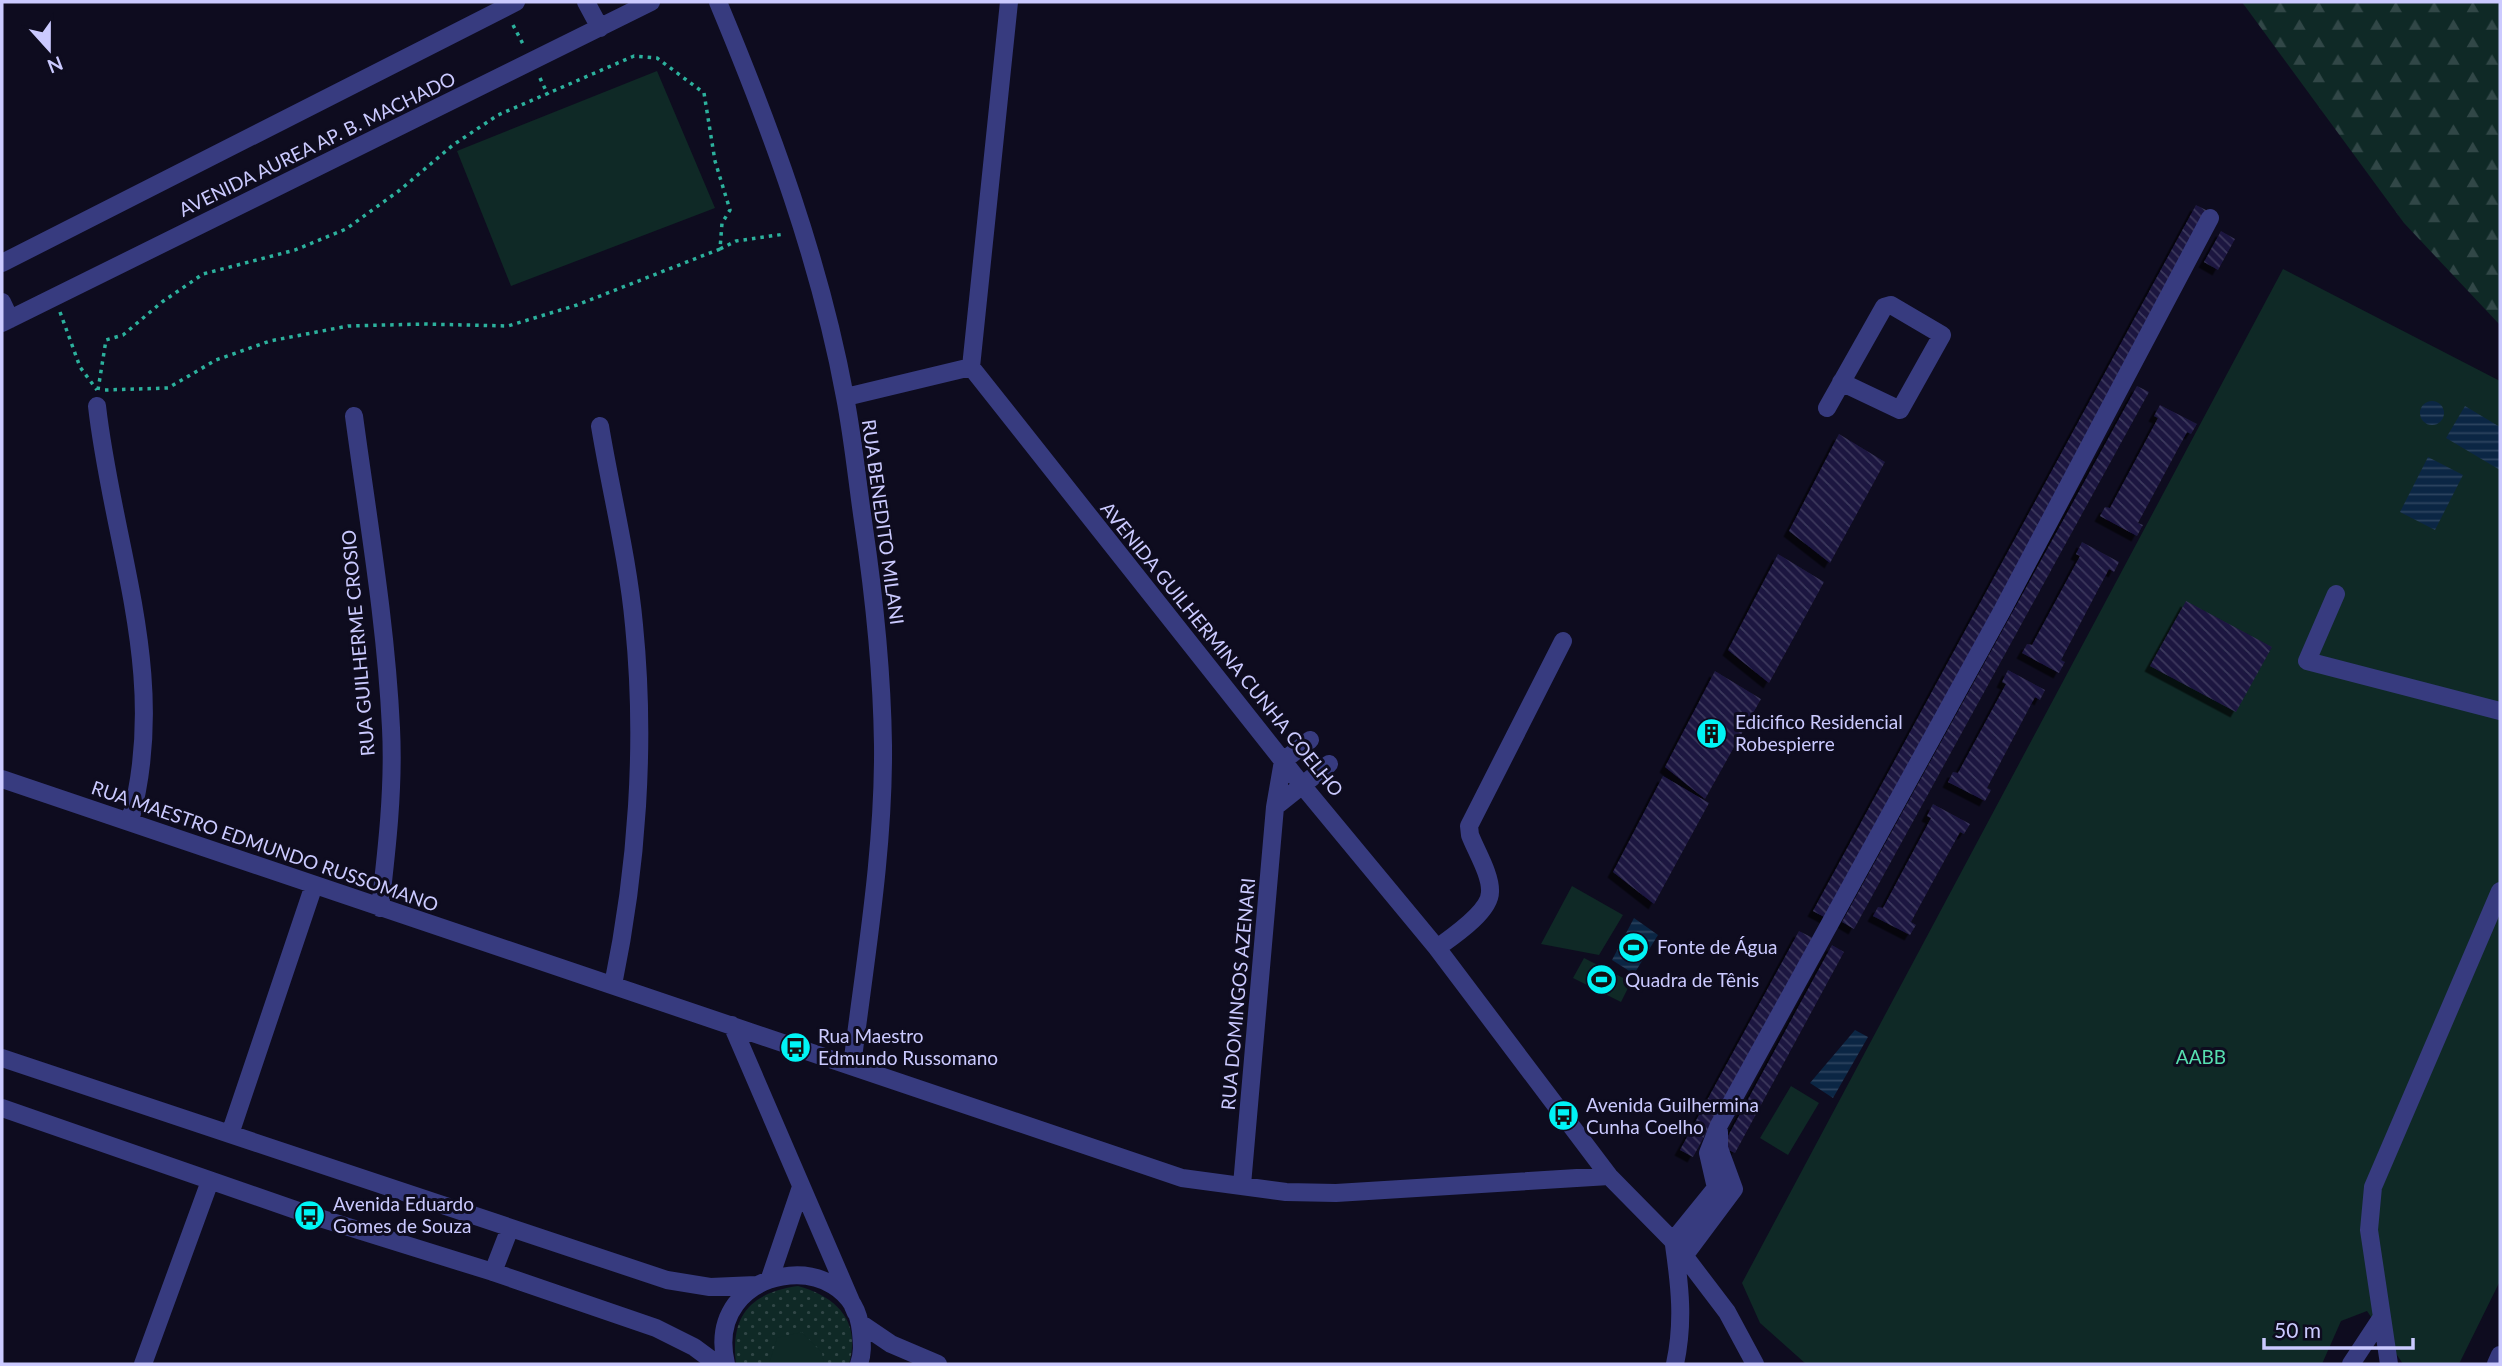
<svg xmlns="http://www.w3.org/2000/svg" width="2502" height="1366" font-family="Lato,sans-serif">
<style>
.grass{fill:url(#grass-dots)}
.forest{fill:url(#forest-firs)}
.park{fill:#0f2926}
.water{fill:url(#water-rules)}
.building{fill:url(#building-back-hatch);filter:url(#shadow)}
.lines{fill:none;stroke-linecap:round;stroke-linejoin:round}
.path{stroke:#2cb19d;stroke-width:3.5;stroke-dasharray:3.5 5;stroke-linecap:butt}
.minor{stroke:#373b7f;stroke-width:18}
.labels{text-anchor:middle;stroke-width:6;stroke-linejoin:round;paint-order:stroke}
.street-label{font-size:19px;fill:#cbcaff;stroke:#0e0c1f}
.poi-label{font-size:19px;fill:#cbcaff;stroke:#0e0c1f;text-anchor:start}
.park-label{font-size:19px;fill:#56dfb0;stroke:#0e0c1f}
</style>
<defs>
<pattern id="grass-dots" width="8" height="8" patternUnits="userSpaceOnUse" patternTransform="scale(1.75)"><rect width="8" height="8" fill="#0f2926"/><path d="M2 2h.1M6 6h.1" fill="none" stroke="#314747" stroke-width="1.8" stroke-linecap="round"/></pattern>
<pattern id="forest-firs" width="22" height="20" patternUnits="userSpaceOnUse" patternTransform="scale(1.75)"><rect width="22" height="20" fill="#0f2926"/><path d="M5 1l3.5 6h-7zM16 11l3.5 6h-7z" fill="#314747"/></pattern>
<pattern id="water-rules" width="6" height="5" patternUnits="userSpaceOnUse" patternTransform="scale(1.75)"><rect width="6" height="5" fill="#0b2644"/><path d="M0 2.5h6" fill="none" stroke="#2d4460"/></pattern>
<pattern id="building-back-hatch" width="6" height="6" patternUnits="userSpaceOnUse" patternTransform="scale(1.75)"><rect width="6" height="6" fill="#1d1840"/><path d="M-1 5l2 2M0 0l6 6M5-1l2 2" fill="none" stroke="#3c385d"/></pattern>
<filter id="shadow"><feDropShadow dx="-5.5" dy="5.5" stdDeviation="0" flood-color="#0009"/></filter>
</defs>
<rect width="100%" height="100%" fill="#0e0c1f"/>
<path class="grass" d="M798,1286c39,11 63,35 51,78h-113c-6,-48 14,-71 62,-78z"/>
<path class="forest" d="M2242,2h258v323l-96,-102z"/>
<path class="park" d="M657,71l58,137 -204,78 -54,-135z
M2283,269l217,112v900l-41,83h-56l-36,-53 -26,10 -19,43h-516l-46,-41 -18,-40z
M1572,886l51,29 -24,40 -58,-11z
M1584,958l47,24 -10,20 -48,-24z
M1791,1086l28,17 -31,52 -28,-17z
M802,1332l20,21 2,11h-55l8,-26z"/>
<path class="water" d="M2420 413a12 12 0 1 1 24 0a12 12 0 1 1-24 0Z
M2465,406l35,21v43l-54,-32z
M2428,457l35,18 -28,55 -35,-18z
M1634,918l24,17 -24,39 -22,-14z
M1855,1030l13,7 -35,61 -23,-15z"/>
<path class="building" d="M2196,205l14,7 -384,706 -13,-7z
M2221,231l14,8 -17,31 -14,-8z
M2137,386l12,6 -295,537 -12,-7z
M2160,405l37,19 -6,10 -4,-2 -49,91 5,2 -6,11 -37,-20 5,-9 5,1 48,-90 -4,-2z
M1839,434l46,28 -55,101 -41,-32z
M2082,542l37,20 -5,10 -5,-3 -48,91 4,2 -6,11 -37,-20 5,-9 5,1 48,-89 -4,-2z
M1778,554l46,28 -55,101 -41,-33z
M2186,601l86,46 -36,65 -86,-46z
M2008,670l37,20 -5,10 -5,-3 -48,91 4,2 -6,11 -37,-19 5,-10 5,1 48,-89 -4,-2z
M1715,671l46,28 -56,100 -40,-32z
M1663,776l46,27 -55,101 -41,-32z
M1933,804l37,20 -6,10 -4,-2 -49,90 5,3 -6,10 -37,-19 5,-9 5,1 48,-90 -4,-2z
M1799,931l14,7 -120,219 -13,-7z
M1832,945l12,7 -109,201 -13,-6z"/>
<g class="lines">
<path class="path" d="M513,25l11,21
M540,78l8,17
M720,249l16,-8 49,-7
M60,312l20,55 17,23
M98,390l8,-50 17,-5 39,-33 41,-28 92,-24 51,-21 54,-39 53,-45 45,-30 136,-59 23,2 47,35 11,68 15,49 -8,13 -2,26 -143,56 -69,21 -84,-2 -76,2 -78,15 -54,19 -48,28 -63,2"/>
<path class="minor" d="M586,2l14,26
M718,2c53,127 102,259 127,395 8,41 12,83 18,124 11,74 19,149 20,224 1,107 -18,215 -31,321
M1009,2l-38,365 331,418 135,163 172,228 64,65 54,71 28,52
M2,263l514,-261
M2,302l8,17
M2,323l649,-321
M846,397l125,-30
M97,406c16,142 73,270 33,415
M1827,408c19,-34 38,-67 57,-101l7,-2 51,30 -42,75 -59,-28
M354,416c14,104 32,207 37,312 3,59 -4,120 -11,180
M600,426c11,66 28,133 34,199 12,119 3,244 -21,360
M2336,594l-29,67 193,50
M2,779l1180,399 104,14 50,1 273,-17
M1275,807l54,-43
M1437,948c15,-11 53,-36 53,-56 1,-17 -14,-41 -20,-57l-1,-9 94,-185
M732,1025l124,288
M2,1058l665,222 43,7 46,-2
M2,1108l308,107 183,57 163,56 38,19 23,17
M230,1134l84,-249
M1242,1185l33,-378 8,-46 27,-21
M1673,1241l43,-53 -8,-35 11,-28 283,-514 208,-393
M1674,1245c6,42 10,77 1,119
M1684,1256l50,-67 -15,-41v-16
M493,1272l17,-44
M770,1278l31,-91
M860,1323l31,21 47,20
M143,1364l67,-183
M726,1364c-24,-101 127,-121 135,-32 1,12 2,21 -2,32
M2351,1364l29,-44
M2389,1364l-20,-134 4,-43 127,-296
M2496,1364l4,-9"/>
</g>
<defs>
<symbol id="building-disc" viewBox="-11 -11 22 22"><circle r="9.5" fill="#00f4f5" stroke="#0e0c1f"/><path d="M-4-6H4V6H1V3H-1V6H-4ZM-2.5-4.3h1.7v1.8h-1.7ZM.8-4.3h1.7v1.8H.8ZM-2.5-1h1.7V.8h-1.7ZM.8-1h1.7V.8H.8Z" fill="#111"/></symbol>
<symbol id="stadium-disc" viewBox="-11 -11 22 22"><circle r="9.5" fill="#00f4f5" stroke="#0e0c1f"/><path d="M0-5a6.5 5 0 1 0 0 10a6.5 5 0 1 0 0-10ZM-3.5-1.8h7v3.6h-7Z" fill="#111"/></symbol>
<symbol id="bus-disc" viewBox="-11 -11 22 22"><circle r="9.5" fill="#00f4f5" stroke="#0e0c1f"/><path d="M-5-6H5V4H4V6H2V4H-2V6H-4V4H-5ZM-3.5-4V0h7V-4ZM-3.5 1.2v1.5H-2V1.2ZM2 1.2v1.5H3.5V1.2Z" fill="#111"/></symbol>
</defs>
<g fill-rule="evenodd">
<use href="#building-disc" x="1694" y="716" width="35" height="35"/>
<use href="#stadium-disc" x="1616" y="930" width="35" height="35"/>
<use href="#stadium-disc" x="1584" y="962" width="35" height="35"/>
<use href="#bus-disc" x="778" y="1030" width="35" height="35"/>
<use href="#bus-disc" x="1546" y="1098" width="35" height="35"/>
<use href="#bus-disc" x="292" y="1198" width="35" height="35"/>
</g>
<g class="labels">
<g class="street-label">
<text transform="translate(317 144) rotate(-26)" y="7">AVENIDA AUREA AP. B. MACHADO</text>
<text transform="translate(883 522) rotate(82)" y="7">RUA BENEDITO MILANI</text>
<text transform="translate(358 643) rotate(-95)" y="7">RUA GUILHERME CROSIO</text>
<text transform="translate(1222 649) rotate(51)" y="7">AVENIDA GUILHERMINA CUNHA COELHO</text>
<text transform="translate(265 846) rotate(19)" y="7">RUA MAESTRO EDMUNDO RUSSOMANO</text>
<text transform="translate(1238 994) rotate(-85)" y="7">RUA DOMINGOS AZENARI</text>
</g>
<g class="poi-label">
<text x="1735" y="729">Edicifico Residencial<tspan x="1735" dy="22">Robespierre</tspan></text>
<text x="1657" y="954">Fonte de Água</text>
<text x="1625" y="987">Quadra de Tênis</text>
<text x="818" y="1043">Rua Maestro<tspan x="818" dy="22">Edmundo Russomano</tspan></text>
<text x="1586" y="1112">Avenida Guilhermina<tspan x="1586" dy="22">Cunha Coelho</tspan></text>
<text x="333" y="1211">Avenida Eduardo<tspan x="333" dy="22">Gomes de Souza</tspan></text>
</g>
<g class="park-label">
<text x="2201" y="1064">AABB</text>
</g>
</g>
<rect width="2502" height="1366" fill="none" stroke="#cbcaff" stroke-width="7"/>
<g transform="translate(49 49) rotate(159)" stroke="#0e0c1f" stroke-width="5" paint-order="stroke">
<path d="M0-5L12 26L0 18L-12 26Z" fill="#cbcaff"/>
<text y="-10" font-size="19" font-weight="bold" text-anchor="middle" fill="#cbcaff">N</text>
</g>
<path d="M2264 1338v10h149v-10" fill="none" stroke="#cbcaff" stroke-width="3.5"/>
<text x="2274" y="1338" font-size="21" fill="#cbcaff" stroke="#0e0c1f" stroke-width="5" paint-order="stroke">50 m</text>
</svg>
